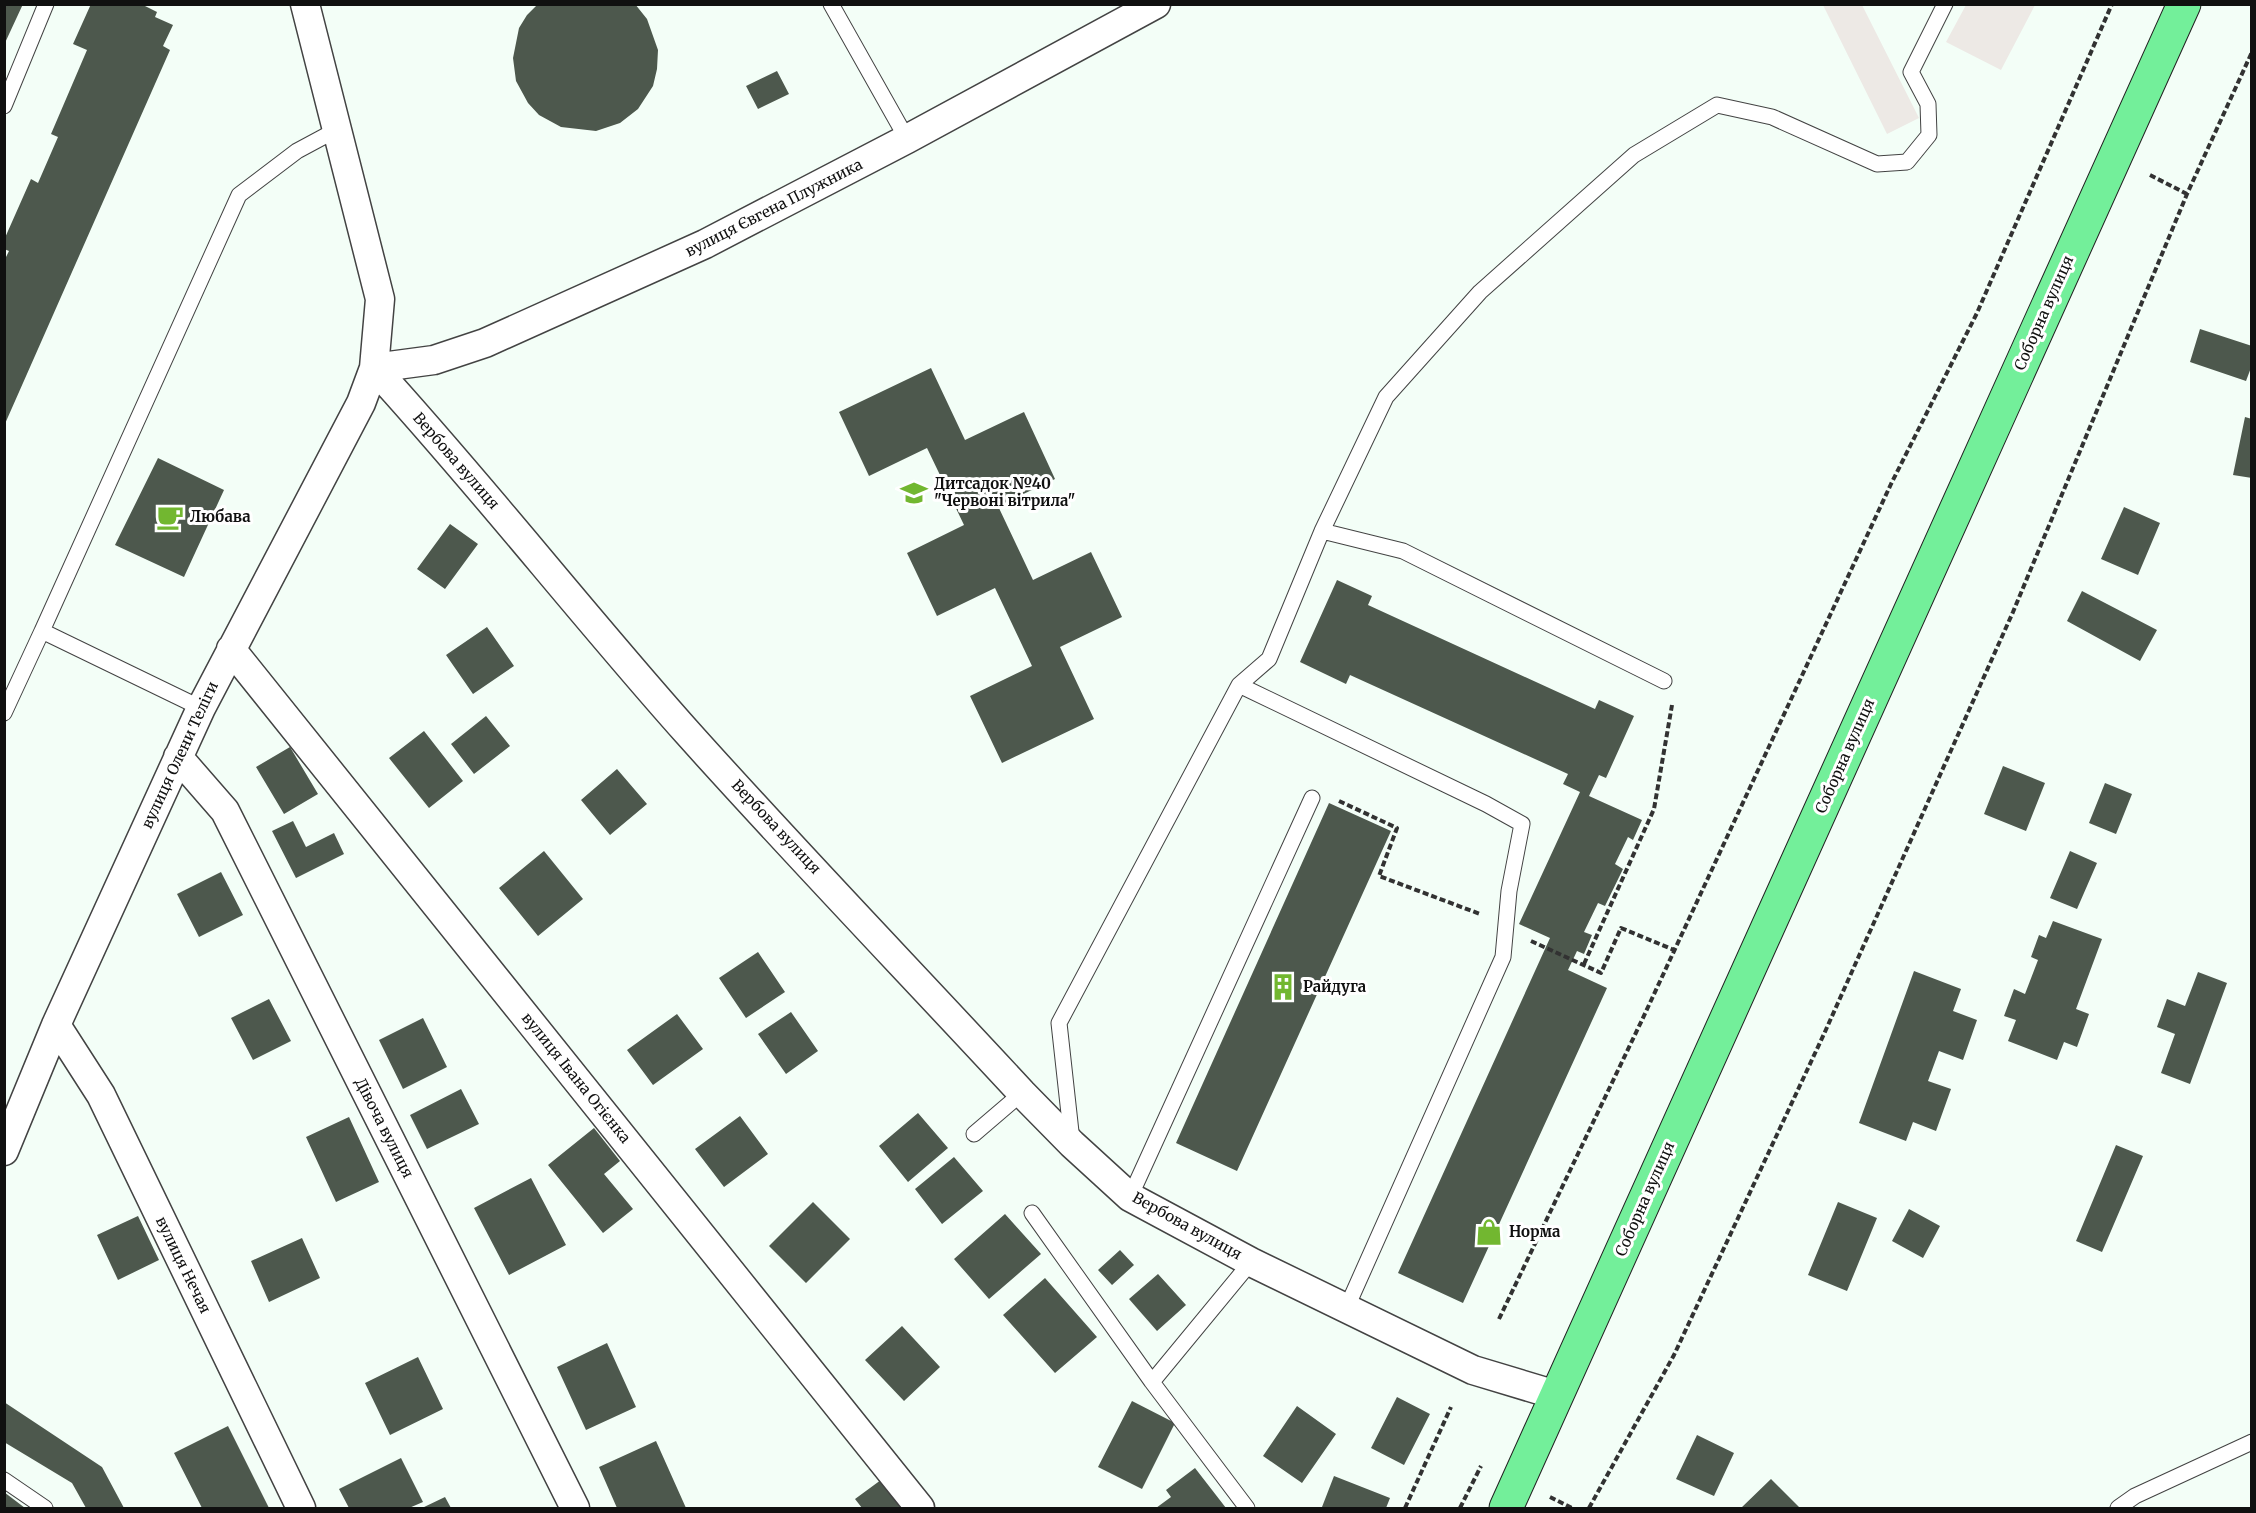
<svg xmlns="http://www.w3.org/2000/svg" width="2256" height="1513" font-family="Merriweather,serif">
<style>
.industrial{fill:#ede9e5}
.building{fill:#4d584d}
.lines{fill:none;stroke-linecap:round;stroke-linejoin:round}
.lane-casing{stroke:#434343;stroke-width:17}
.street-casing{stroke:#434343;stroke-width:31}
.primary-casing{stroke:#212121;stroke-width:35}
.path{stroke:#323232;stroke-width:4;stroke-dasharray:6 3;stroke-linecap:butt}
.lane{stroke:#fff;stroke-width:15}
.street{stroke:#fff;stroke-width:28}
.primary{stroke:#73ef9a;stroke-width:33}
.labels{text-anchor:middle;stroke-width:6;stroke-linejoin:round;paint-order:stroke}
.street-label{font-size:15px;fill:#101010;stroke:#fff}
.poi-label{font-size:15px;font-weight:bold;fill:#101010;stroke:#fff;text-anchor:start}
</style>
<rect width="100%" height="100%" fill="#f3fef7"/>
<path class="industrial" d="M1823,5h39l57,113 -32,16z
M1966,5h69l-34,65 -55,-28z"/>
<path class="building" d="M4,4h19l-19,41z
M91,4h50l16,8 -2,5 18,8 -10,21 7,4 -166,376v-165l5,-10 -5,-2v-9l27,-61 7,4 20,-46 -7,-3 36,-84 -14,-6z
M538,4h97l12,15 11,31 -1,19 -4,17 -15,23 -18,14 -24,8 -35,-4 -22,-12 -11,-12 -12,-22 -3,-23 6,-30 8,-13z
M777,71l12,23 -31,15 -12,-23z
M2200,329l52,17v19l-6,16 -56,-19z
M931,368l34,72 59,-28 31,67 -57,27 35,74 58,-28 31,65 -62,30 34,72 -92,44 -32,-67 62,-30 -37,-78 -58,28 -30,-63 57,-28 -37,-77 -58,28 -30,-64z
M2245,417l7,2v59l-19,-3z
M158,458l66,32 -40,87 -69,-32z
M2124,507l36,16 -22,52 -37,-16z
M450,524l28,20 -33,45 -28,-20z
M1337,580l35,16 -4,9 227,104 4,-9 35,16 -28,62 -7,-3 -10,21 53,24 -9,20 -5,-3 -13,27 8,5 -18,37 -7,-3 -14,29 8,3 -8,19 -7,-3 -9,19 39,18 -144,315 -65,-30 152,-335 -31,-14 61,-132 -17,-8 5,-10 -218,-99 -4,9 -46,-22z
M2082,591l75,39 -17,31 -73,-40z
M487,627l27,39 -41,28 -27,-39z
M486,716l24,30 -36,28 -23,-30z
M424,731l39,50 -34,27 -40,-50z
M290,747l28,47 -34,20 -28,-47z
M2003,766l42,17 -19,48 -42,-17z
M617,769l30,35 -37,31 -29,-35z
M2105,783l27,11 -16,40 -27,-11z
M1329,803l62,28 -154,340 -61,-28z
M293,821l13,26 28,-14 10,21 -48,24 -24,-47z
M544,851l39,48 -45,37 -39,-48z
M2070,851l27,12 -20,46 -27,-11z
M221,872l22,43 -44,22 -22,-43z
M2053,921l49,18 -26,70 13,5 -12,33 -13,-5 -7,18 -49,-19 8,-21 -12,-4 10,-27 11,5 13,-34 -7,-3 8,-22 7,3z
M758,952l27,40 -39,26 -27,-40z
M1914,971l47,18 -8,22 24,9 -14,40 -24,-9 -11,30 23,8 -15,42 -23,-9 -7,19 -47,-18z
M2198,972l29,11 -37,101 -29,-11 14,-39 -18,-7 10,-28 18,7z
M269,999l22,42 -38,19 -22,-42z
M791,1012l27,39 -32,23 -28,-40z
M677,1014l26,35 -50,36 -26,-35z
M423,1018l24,49 -44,22 -24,-49z
M461,1089l18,35 -52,25 -17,-34z
M918,1113l30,35 -40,34 -29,-36z
M740,1116l28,38 -44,33 -29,-38z
M349,1117l30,65 -43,20 -30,-65z
M594,1128l26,33 -16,13 29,35 -30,24 -55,-68z
M2116,1145l27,11 -41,96 -26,-11z
M954,1157l29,34 -41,33 -27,-35z
M531,1178l35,67 -57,30 -35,-67z
M813,1202l37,37 -44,44 -37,-37z
M1838,1202l39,16 -30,73 -39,-16z
M1909,1209l31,17 -17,32 -31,-17z
M1005,1214l36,40 -52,45 -35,-40z
M138,1216l21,44 -41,20 -21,-45z
M302,1238l18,40 -51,24 -18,-41z
M1120,1250l14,15 -22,20 -14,-15z
M1158,1274l28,31 -29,26 -28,-32z
M1045,1278l52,59 -42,36 -52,-58z
M902,1326l38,41 -36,34 -39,-41z
M607,1343l29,64 -50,23 -29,-63z
M418,1357l25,52 -53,26 -25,-52z
M1397,1397l33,17 -26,51 -33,-17z
M1132,1401l43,22 -33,66 -44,-22z
M4,1402l98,65 22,41h-38l-14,-25 -68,-41z
M1297,1406l39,28 -34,49 -39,-27z
M228,1426l41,82h-67l-28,-55z
M1697,1435l37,18 -20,43 -38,-17z
M656,1441l30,67h-69l-18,-41z
M401,1458l22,44 -14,6h-60l-10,-19z
M1195,1468l31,40h-70l15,-11 -5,-7z
M1334,1476l56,22 -4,10 -64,-1z
M885,1477l23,31h-46l-7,-9z
M1771,1479l29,29h-59z
M4,1492l21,16h-21z
M445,1497l6,11h-29z"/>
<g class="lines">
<defs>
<path id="lane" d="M831,4l76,135
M4,106l42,-102
M1322,531l81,20 261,130
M1239,685l247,119 36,20 -13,67 -6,66 -156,350
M201,708l-159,-77 197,-436 58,-44 41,-22
M4,713l38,-82
M974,1134l48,-41
M1072,1141l-13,-118 180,-338 30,-26 53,-128 64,-134 94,-105 154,-137 83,-50 55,12 105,47 30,-2 22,-27 -1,-31 -17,-32 34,-68
M1130,1197l182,-399
M1032,1213l120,169 95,126
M1152,1382l99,-120
M4,1480l41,28
M2118,1508l17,-12 117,-54"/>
<path id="street" d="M374,368c108,118 206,244 312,363 110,123 224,241 336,362l50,51 58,53 121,65 222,108 83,25
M374,368l60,-8 51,-17 220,-99 202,-105 249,-135
M231,649l689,859
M178,757l47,54 350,697
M56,1025l45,70 200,413
M4,1151l52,-126 145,-317 160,-305 13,-35 6,-69 -75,-295"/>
<path id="primary" d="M1506,1508l678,-1504"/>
</defs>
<use href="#lane" class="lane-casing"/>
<use href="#street" class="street-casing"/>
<use href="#primary" class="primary-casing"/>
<path class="path" d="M2150,175l37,19
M1339,801l58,27 -18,48 101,38
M1531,941l70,32 20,-45 53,22
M1584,964l70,-155 18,-104
M1499,1319l143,-299 249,-536 86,-171 135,-309
M1550,1497l22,11
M1405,1508l46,-101
M1460,1508l21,-42
M1589,1508l85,-153 150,-321 189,-422 174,-418 65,-142"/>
<use href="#lane" class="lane"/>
<use href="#street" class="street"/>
<use href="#primary" class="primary"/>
</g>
<defs>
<symbol id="school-bare" viewBox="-9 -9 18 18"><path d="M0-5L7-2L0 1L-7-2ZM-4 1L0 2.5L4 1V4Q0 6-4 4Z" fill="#72b730" stroke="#fff" stroke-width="2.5" paint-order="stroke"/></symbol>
<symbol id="cafe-bare" viewBox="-9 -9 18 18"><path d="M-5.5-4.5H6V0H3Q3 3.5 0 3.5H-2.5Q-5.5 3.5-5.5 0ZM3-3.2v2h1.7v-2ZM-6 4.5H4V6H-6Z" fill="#72b730" stroke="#fff" stroke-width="2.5" paint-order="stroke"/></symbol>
<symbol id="building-bare" viewBox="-9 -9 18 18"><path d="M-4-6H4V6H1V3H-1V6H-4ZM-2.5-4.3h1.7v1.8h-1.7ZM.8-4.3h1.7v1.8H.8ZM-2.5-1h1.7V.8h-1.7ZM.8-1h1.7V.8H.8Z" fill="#72b730" stroke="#fff" stroke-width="2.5" paint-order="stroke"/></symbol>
<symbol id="shop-bare" viewBox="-9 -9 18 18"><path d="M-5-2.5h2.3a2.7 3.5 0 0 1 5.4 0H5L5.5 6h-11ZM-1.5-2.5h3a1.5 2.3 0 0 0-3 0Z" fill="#72b730" stroke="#fff" stroke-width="2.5" paint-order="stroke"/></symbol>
</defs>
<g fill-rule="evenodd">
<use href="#school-bare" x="895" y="474" width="38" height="38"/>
<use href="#cafe-bare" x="151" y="498" width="38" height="38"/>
<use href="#building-bare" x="1264" y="968" width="38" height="38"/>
<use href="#shop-bare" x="1470" y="1213" width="38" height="38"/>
</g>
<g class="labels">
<g class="street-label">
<text transform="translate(774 208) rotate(-27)" y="5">вулиця Євгена Плужника</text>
<text transform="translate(2044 313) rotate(-66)" y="5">Соборна вулиця</text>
<text transform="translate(456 461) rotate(49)" y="5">Вербова вулиця</text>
<text transform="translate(180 755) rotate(-65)" y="5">вулиця Олени Теліги</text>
<text transform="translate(1845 756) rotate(-66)" y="5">Соборна вулиця</text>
<text transform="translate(776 827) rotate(47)" y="5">Вербова вулиця</text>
<text transform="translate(576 1078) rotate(51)" y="5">вулиця Івана Огієнка</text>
<text transform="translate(384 1128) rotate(63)" y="5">Дівоча вулиця</text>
<text transform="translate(1645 1199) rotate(-66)" y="5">Соборна вулиця</text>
<text transform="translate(1187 1226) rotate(29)" y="5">Вербова вулиця</text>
<text transform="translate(183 1265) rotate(64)" y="5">вулиця Нечая</text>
</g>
<g class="poi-label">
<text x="934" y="489">Дитсадок №40<tspan x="934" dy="17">"Червоні вітрила"</tspan></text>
<text x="190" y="522">Любава</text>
<text x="1303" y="992">Райдуга</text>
<text x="1509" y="1237">Норма</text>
</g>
</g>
<rect width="2256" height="1513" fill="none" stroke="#101010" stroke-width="12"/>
</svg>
